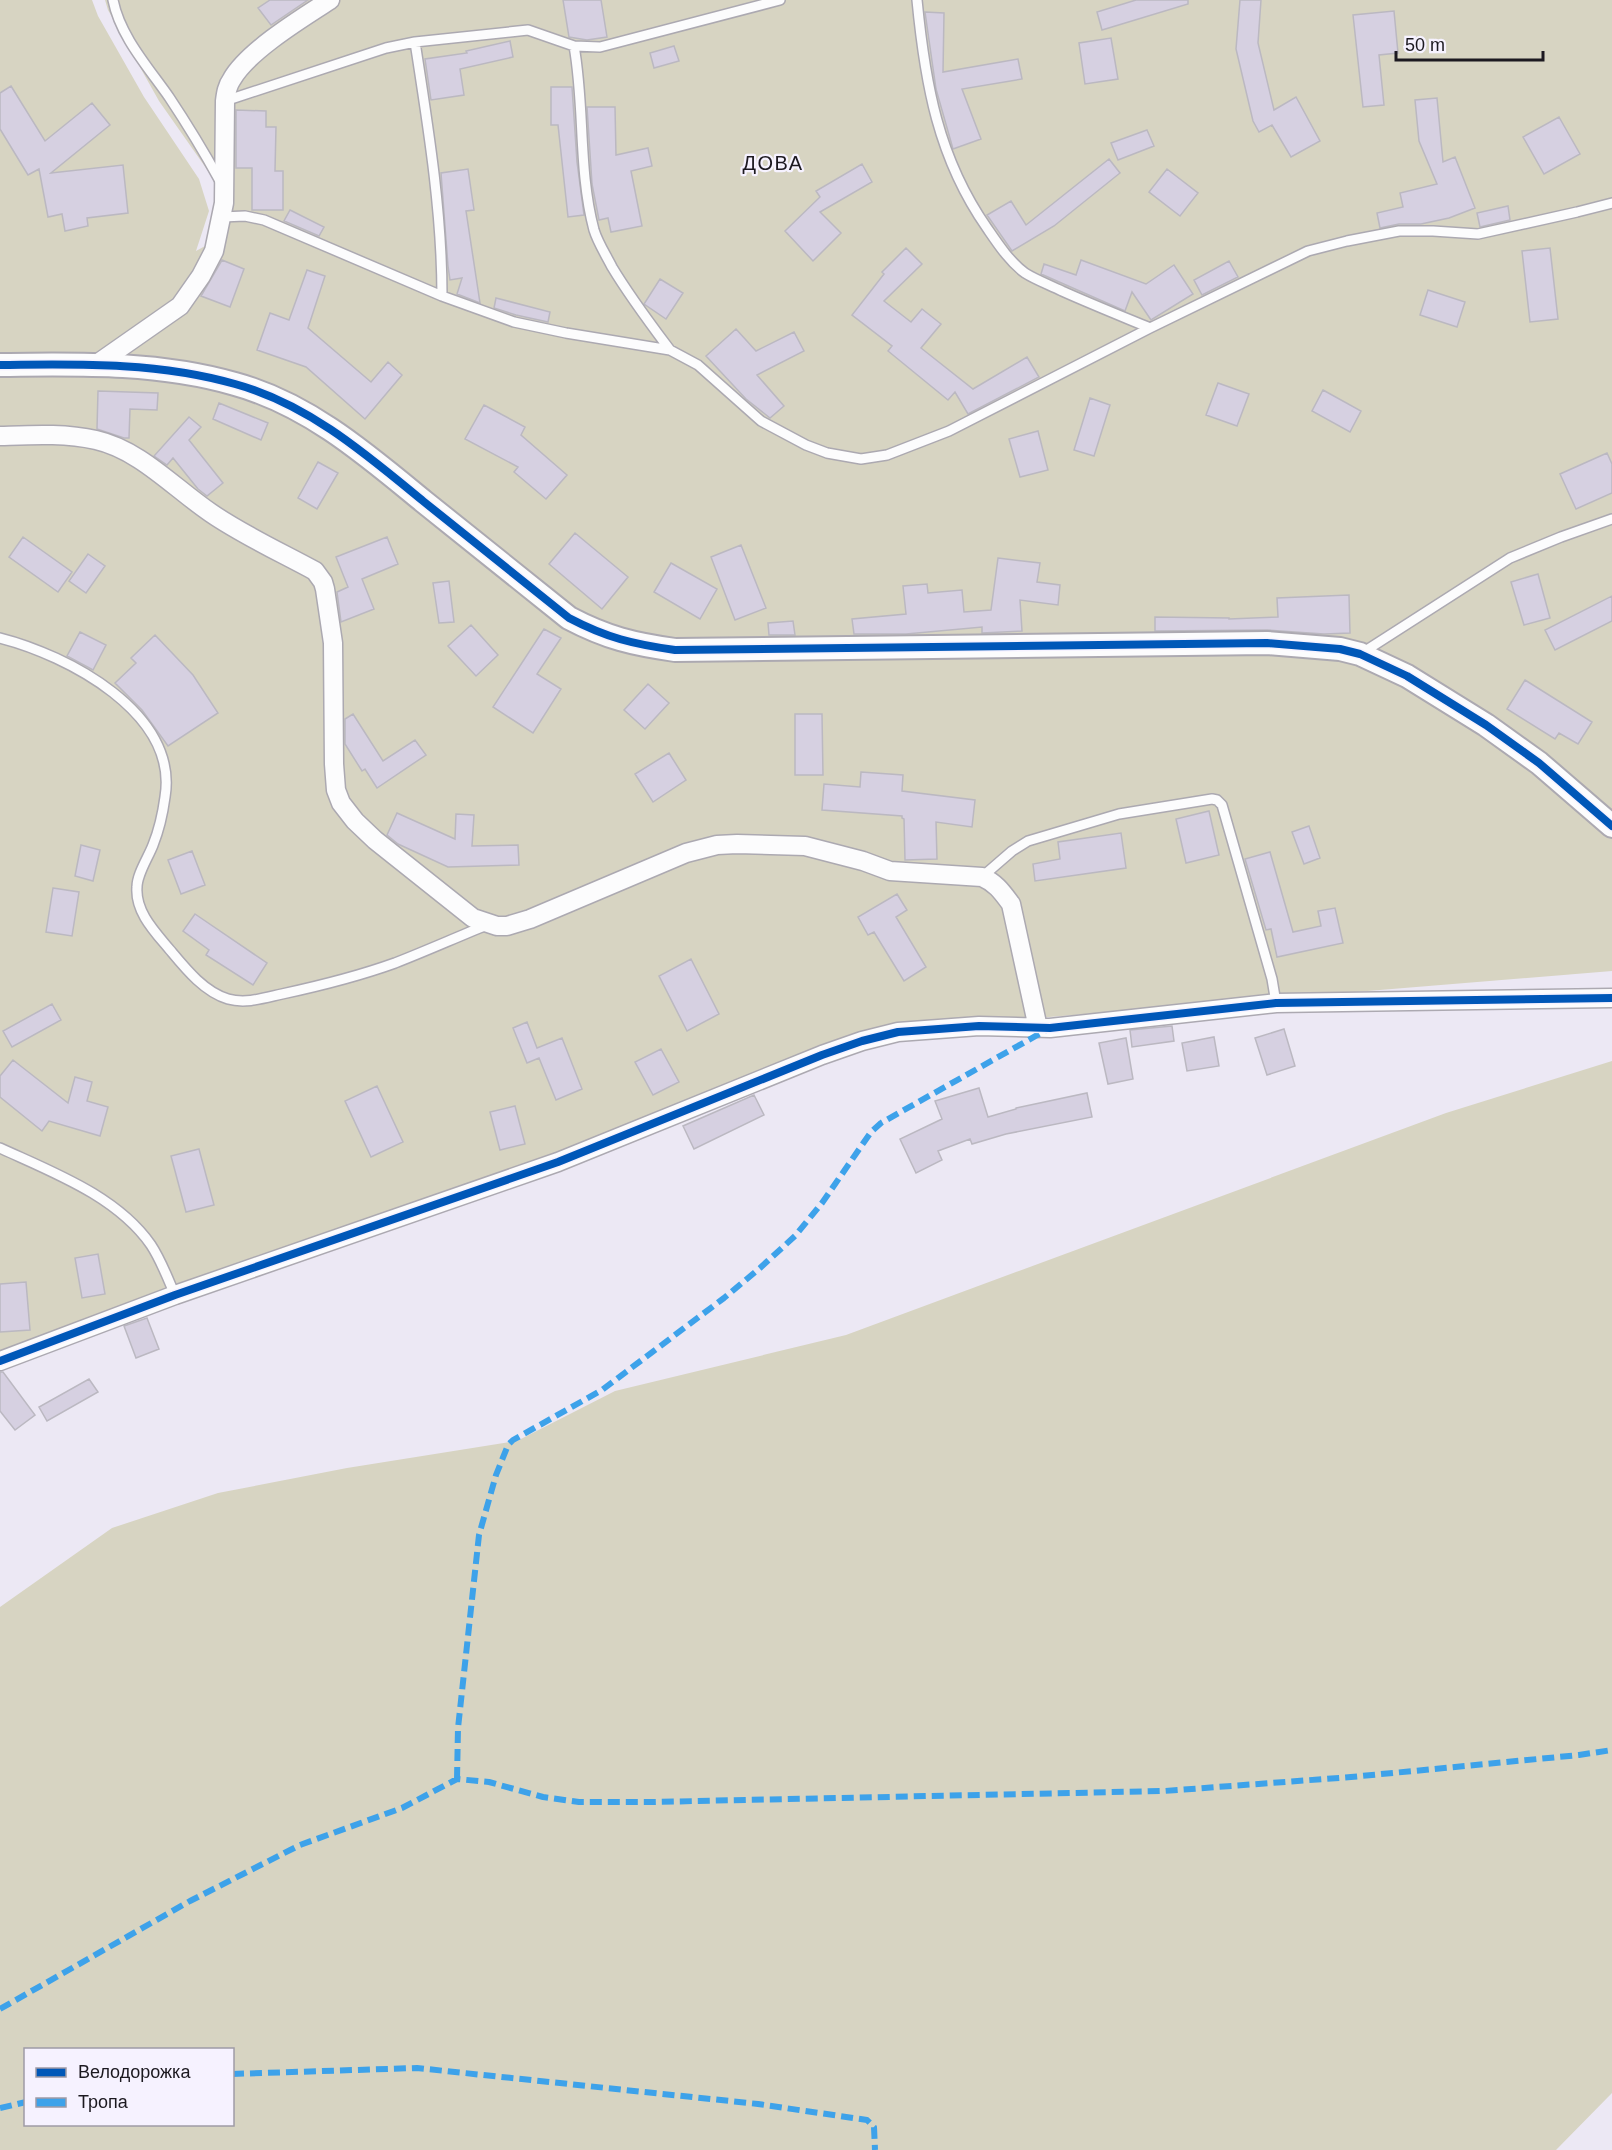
<svg xmlns="http://www.w3.org/2000/svg" width="1612" height="2150" font-family="Arial,sans-serif">
<style>
.green{fill:#d7d4c2;fill-rule:evenodd}
.building{fill:#d6d0e1;stroke:#bbb8c1;stroke-width:1.5}
.lines{fill:none;stroke-linecap:round;stroke-linejoin:round}
.service-casing{stroke:#aca9b1;stroke-width:12}
.minor-casing{stroke:#aca9b1;stroke-width:21}
.tertiary-casing{stroke:#aca9b1;stroke-width:26}
.service{stroke:#fcfcfd;stroke-width:9}
.minor{stroke:#fcfcfd;stroke-width:18}
.tertiary{stroke:#fcfcfd;stroke-width:22}
.quiet{stroke:#3da2ea;stroke-width:6;stroke-dasharray:12 6;stroke-linecap:butt}
.cycleway-casing{stroke:#f6f2ff;stroke-width:11}
.cycleway{stroke:#0057b8;stroke-width:8}
.labels{text-anchor:middle;stroke-width:4.5;stroke-linejoin:round;paint-order:stroke}
.quarter-label{font-size:20px;letter-spacing:1.5px;fill:#1c1920;stroke:#f6f2ff}
</style>
<rect width="100%" height="100%" fill="#ece8f4"/>
<path class="green" d="M0,0h92l6,16 46,81 55,82 10,32 -13,40 20,-11 4,-52 -61,-87 -51,-91 -3,-10h1507v971l-575,47h-41l-91,4 -78,21 -108,52 -719,264z
M1612,1061v1032l-56,57h-1556v-543l112,-79 106,-35 129,-25 170,-27 98,-50 231,-56 600,-222zM26,2050h206v74h-206z"/>
<path class="building" d="M270,0h38l-37,25 -13,-17z
M563,0h38l6,37 -20,3 -18,-3z
M1136,0h52v4l-86,26 -5,-18z
M1240,0h21l-3,43 16,67 22,-13 24,44 -29,16 -19,-32 -13,7 -6,-11 -17,-72z
M1394,11l4,42 -19,2 5,50 -21,2 -10,-92z
M925,12l19,1 -1,59 75,-13 4,20 -60,10 19,50 -28,10 -17,-60z
M1111,38l7,41 -33,5 -6,-41z
M510,41l3,16 -53,12 4,26 -33,5 -6,-41 42,-6 -1,-2z
M674,46l5,15 -25,7 -4,-15z
M11,86l34,55 47,-38 18,22 -59,48 72,-8 5,48 -41,5 1,8 -23,5 -3,-17 -14,3 -9,-48 -11,6 -28,-46v-36z
M551,87h21l5,75 7,53 -16,2 -10,-92h-7z
M1437,98l6,64 12,-5 20,51 -26,10 -28,6h-22l-19,4 -3,-15 26,-6 -3,-14 37,-9 -18,-43 -4,-41z
M587,107h28l1,48 32,-7 4,18 -21,5 11,55 -31,6 -3,-14 -9,2 -7,-36z
M236,110l30,1v16h10l-1,44h8v39h-31v-42h-16z
M1559,117l21,37 -36,20 -21,-37z
M1147,130l7,16 -36,14 -7,-17z
M1109,159l11,14 -66,53 -42,25 -25,-36 24,-14 15,24z
M862,164l10,18 -52,30 21,21 -28,28 -28,-30 35,-34 -4,-6z
M468,169l6,41 -8,1 14,92 -23,-9 5,-16 -12,2 -2,-14 -7,-93z
M1167,169l31,24 -18,23 -31,-24z
M1508,206l2,14 -30,7 -3,-14z
M290,210l34,17 -5,9 -35,-15z
M906,248l16,16 -38,37 27,21 11,-13 19,15 -20,24 52,41 54,-32 12,20 -71,37 -13,-22 -7,8 -60,-49 4,-5 -40,-31 32,-41 -2,-2z
M1550,248l8,71 -28,3 -8,-71z
M222,260l22,9 -14,38 -29,-11z
M1081,260l65,24 28,-19 19,29 -42,26 -19,-28 -7,19 -84,-37 3,-10 32,11z
M1229,261l9,16 -36,18 -8,-15z
M307,270l18,6 -17,52 63,54 17,-20 14,13 -37,44 -59,-52 -49,-17 13,-37 19,7z
M660,279l23,14 -17,26 -22,-15z
M1428,290l37,12 -8,25 -37,-12z
M496,298l54,14 -2,10 -32,-7 -22,-7z
M736,329l20,22 38,-19 10,19 -47,24 27,31 -14,12 -24,-19 -40,-43z
M1218,383l31,11 -12,32 -31,-11z
M1323,390l38,21 -11,21 -38,-21z
M98,391l60,2 -1,17 -27,-1 -1,29h-5l-27,-9z
M1090,398l20,7 -16,51 -20,-6z
M219,403l49,20 -7,17 -48,-21z
M484,405l41,22 -4,8 46,40 -21,24 -32,-27 4,-5 -53,-28z
M189,417l12,10 -12,13 34,43 -16,13 -9,-7 -25,-31 -6,7 -13,-9z
M1038,431l10,39 -28,7 -11,-38z
M1607,453l5,11v29l-36,16 -16,-35z
M318,462l20,11 -21,36 -19,-11z
M575,533l53,44 -26,32 -53,-45z
M23,537l49,35 -14,20 -49,-35z
M387,537l11,27 -36,15 12,30 -33,13 -4,-30 11,-5 -12,-30z
M741,545l25,63 -31,12 -24,-63z
M88,554l17,12 -19,27 -17,-12z
M998,558l42,5 -3,19 23,3 -2,20 -38,-5 2,31 -40,2v-6l-76,7h-52l-2,-15 54,-5 -3,-28 24,-2 1,9 34,-3 2,22 27,-2z
M671,563l46,26 -17,30 -46,-27z
M1538,574l12,44 -26,7 -13,-43z
M449,581l5,41 -15,1 -6,-40z
M1349,595l1,38 -26,1 -57,-4 -112,1v-14l74,1v1l49,-2 -1,-19z
M1612,596v25l-57,29 -10,-20z
M793,621l2,14h-26l-1,-12z
M471,625l27,30 -22,21 -28,-30z
M544,629l17,9 -24,36 24,15 -28,44 -40,-26z
M80,632l26,13 -13,25 -26,-14z
M155,635l38,40 25,38 -50,33 -26,-36 -27,-27 21,-20 -5,-5z
M1525,680l67,42 -14,22 -19,-11 -4,6 -48,-30z
M648,684l21,19 -24,26 -21,-19z
M353,714l30,47 32,-21 11,15 -49,33 -12,-19 -3,2 -17,-27v-25z
M795,714h27l1,61h-28z
M669,753l17,27 -33,22 -18,-28z
M861,772l42,3 -1,16 73,9 -3,27 -36,-5 1,37 -32,1 -1,-41 -2,-1v-2l-80,-6 2,-26 36,3z
M1209,811l10,44 -33,8 -10,-44z
M397,813l58,26 1,-25 18,1 -2,31 46,-1 1,20 -71,2 -50,-23 -11,-9z
M1309,826l11,32 -16,6 -12,-32z
M1121,833l5,35 -91,13 -2,-17 27,-5 -2,-17z
M81,845l19,5 -7,31 -18,-5z
M192,851l13,34 -24,9 -13,-34z
M1270,852l23,80 28,-6 -3,-15 17,-3 8,35 -66,14 -6,-28 -5,1 -21,-71z
M53,888l26,4 -7,44 -26,-4z
M897,894l10,16 -11,7 30,50 -22,14 -30,-49 -6,3 -10,-18z
M195,914l72,49 -14,22 -47,-30 3,-5 -26,-19z
M691,959l28,55 -32,17 -28,-55z
M52,1004l9,16 -49,27 -9,-16z
M527,1022l10,26 25,-10 20,51 -26,11 -17,-42 -12,5 -14,-35z
M1172,1026l2,15 -42,6 -2,-17z
M1284,1029l11,37 -28,9 -12,-37z
M1214,1037l5,29 -32,5 -5,-28z
M1126,1038l7,41 -25,5 -9,-41z
M661,1049l18,33 -26,13 -18,-33z
M13,1060l55,43 7,-26 17,5 -5,19 21,6 -8,29 -51,-15 -7,10 -42,-34v-21z
M377,1086l26,56 -32,15 -26,-56z
M979,1088l9,29 28,-8v-1l71,-15 5,24 -86,17 -34,10 -2,-5 -32,12 4,9 -26,13 -16,-34 42,-20 -7,-18z
M754,1095l10,20 -70,34 -11,-23z
M515,1106l10,38 -25,6 -10,-38z
M199,1149l15,56 -28,7 -15,-56z
M98,1254l7,40 -23,4 -7,-40z
M26,1282l4,48 -30,2v-48z
M147,1318l12,31 -23,9 -12,-32z
M0,1372h3l32,43 -20,15 -15,-19z
M89,1379l9,13 -51,29 -8,-14z"/>
<g class="lines">
<defs>
<path id="service" d="M113,0c7,36 35,67 56,97 18,27 35,55 51,84
M917,0c8,83 21,158 70,228 11,16 22,33 38,45 11,7 25,12 37,18 29,13 59,25 88,37
M415,42c13,84 27,169 27,254
M574,46c11,61 4,124 20,184 4,13 12,25 18,37 18,30 37,55 58,83
M225,101l161,-53 29,-6 113,-12 46,16 26,1 180,-47
M222,217l23,-1 19,4 178,76 72,26 52,11 104,17 28,15 63,56 45,24 21,8 34,6 26,-4 62,-24 201,-103 158,-77 39,-10 52,-10h34l45,3 99,-22 35,-9
M0,638c67,17 179,75 165,159 -2,15 -6,33 -12,48 -5,13 -16,29 -16,42 -2,25 18,45 33,63 15,18 34,42 58,49 18,5 36,-1 54,-5 37,-8 77,-18 113,-31 31,-12 62,-26 92,-38
M1362,653l148,-95 51,-21 51,-18
M982,877l30,-26 16,-10 91,-27 93,-15 5,1 5,5 50,174 4,24
M0,1148c52,24 117,48 151,97 10,15 17,34 24,50"/>
<path id="minor" d="M97,364l83,-58 21,-30 13,-25 10,-48 1,-102c1,-8 2,-15 7,-22 16,-28 70,-61 98,-79
M0,436c32,-1 64,-3 96,4 44,10 78,48 115,73 32,22 69,39 104,58l8,11 2,7 8,54 1,121 2,26 5,13 14,18 20,19 98,78 24,8h10l23,-7 156,-66 31,-8 20,-1 68,2 58,15 27,10 92,6c14,6 20,15 29,27l27,124
M0,1361l175,-66 383,-133 264,-107 40,-14 36,-9 81,-6 71,2 226,-25 336,-5"/>
<path id="tertiary" d="M0,365c79,-1 159,-3 235,19 73,20 131,70 188,117 49,39 98,78 146,117 38,20 64,26 106,32l592,-7 73,6 20,5 47,22 79,49 53,38 73,63"/>
</defs>
<use href="#service" class="service-casing"/>
<use href="#minor" class="minor-casing"/>
<use href="#tertiary" class="tertiary-casing"/>
<use href="#service" class="service"/>
<use href="#minor" class="minor"/>
<use href="#tertiary" class="tertiary"/>
<path class="quiet" d="M457,1779l1,-51 21,-193 17,-60 12,-30 5,-5 89,-50 122,-92 36,-30 35,-32 27,-33 49,-71 10,-9 167,-94
M0,2009l190,-108 110,-56 102,-37 55,-29 32,3 54,15 36,5h72l513,-11 187,-14 228,-22 33,-5
M232,2074l185,-6 341,36 109,16 7,7 1,23
M0,2108l26,-6"/>
<defs>
<path id="cycleway" d="M0,365c79,-1 159,-3 235,19 73,20 131,70 188,117 49,39 98,78 146,117 38,20 64,26 106,32l592,-7 73,6 20,5 47,22 79,49 53,38 73,63
M0,1361l175,-66 383,-133 264,-107 40,-14 36,-9 81,-6 71,2 226,-25 336,-5"/>
</defs>
<use href="#cycleway" class="cycleway-casing"/>
<use href="#cycleway" class="cycleway"/>
</g>
<g class="labels">
<g class="quarter-label">
<text x="773" y="170">ДОВА</text>
</g>
</g>
<rect x="24" y="2048" width="210" height="78" fill="#f6f2ff" stroke="#9f9ba6" stroke-width="1.5"/>
<rect x="36" y="2068" width="30" height="9" fill="#0057b8" stroke="#9f9ba6" stroke-width="1.5"/>
<text x="78" y="2078" font-size="18" fill="#1c1920">Велодорожка</text>
<rect x="36" y="2098" width="30" height="9" fill="#3da2ea" stroke="#9f9ba6" stroke-width="1.5"/>
<text x="78" y="2108" font-size="18" fill="#1c1920">Тропа</text>
<path d="M1396 51v9h147v-9" fill="none" stroke="#1c1920" stroke-width="3"/>
<text x="1405" y="51" font-size="18" fill="#1c1920" stroke="#f6f2ff" stroke-width="4.5" paint-order="stroke">50 m</text>
</svg>
